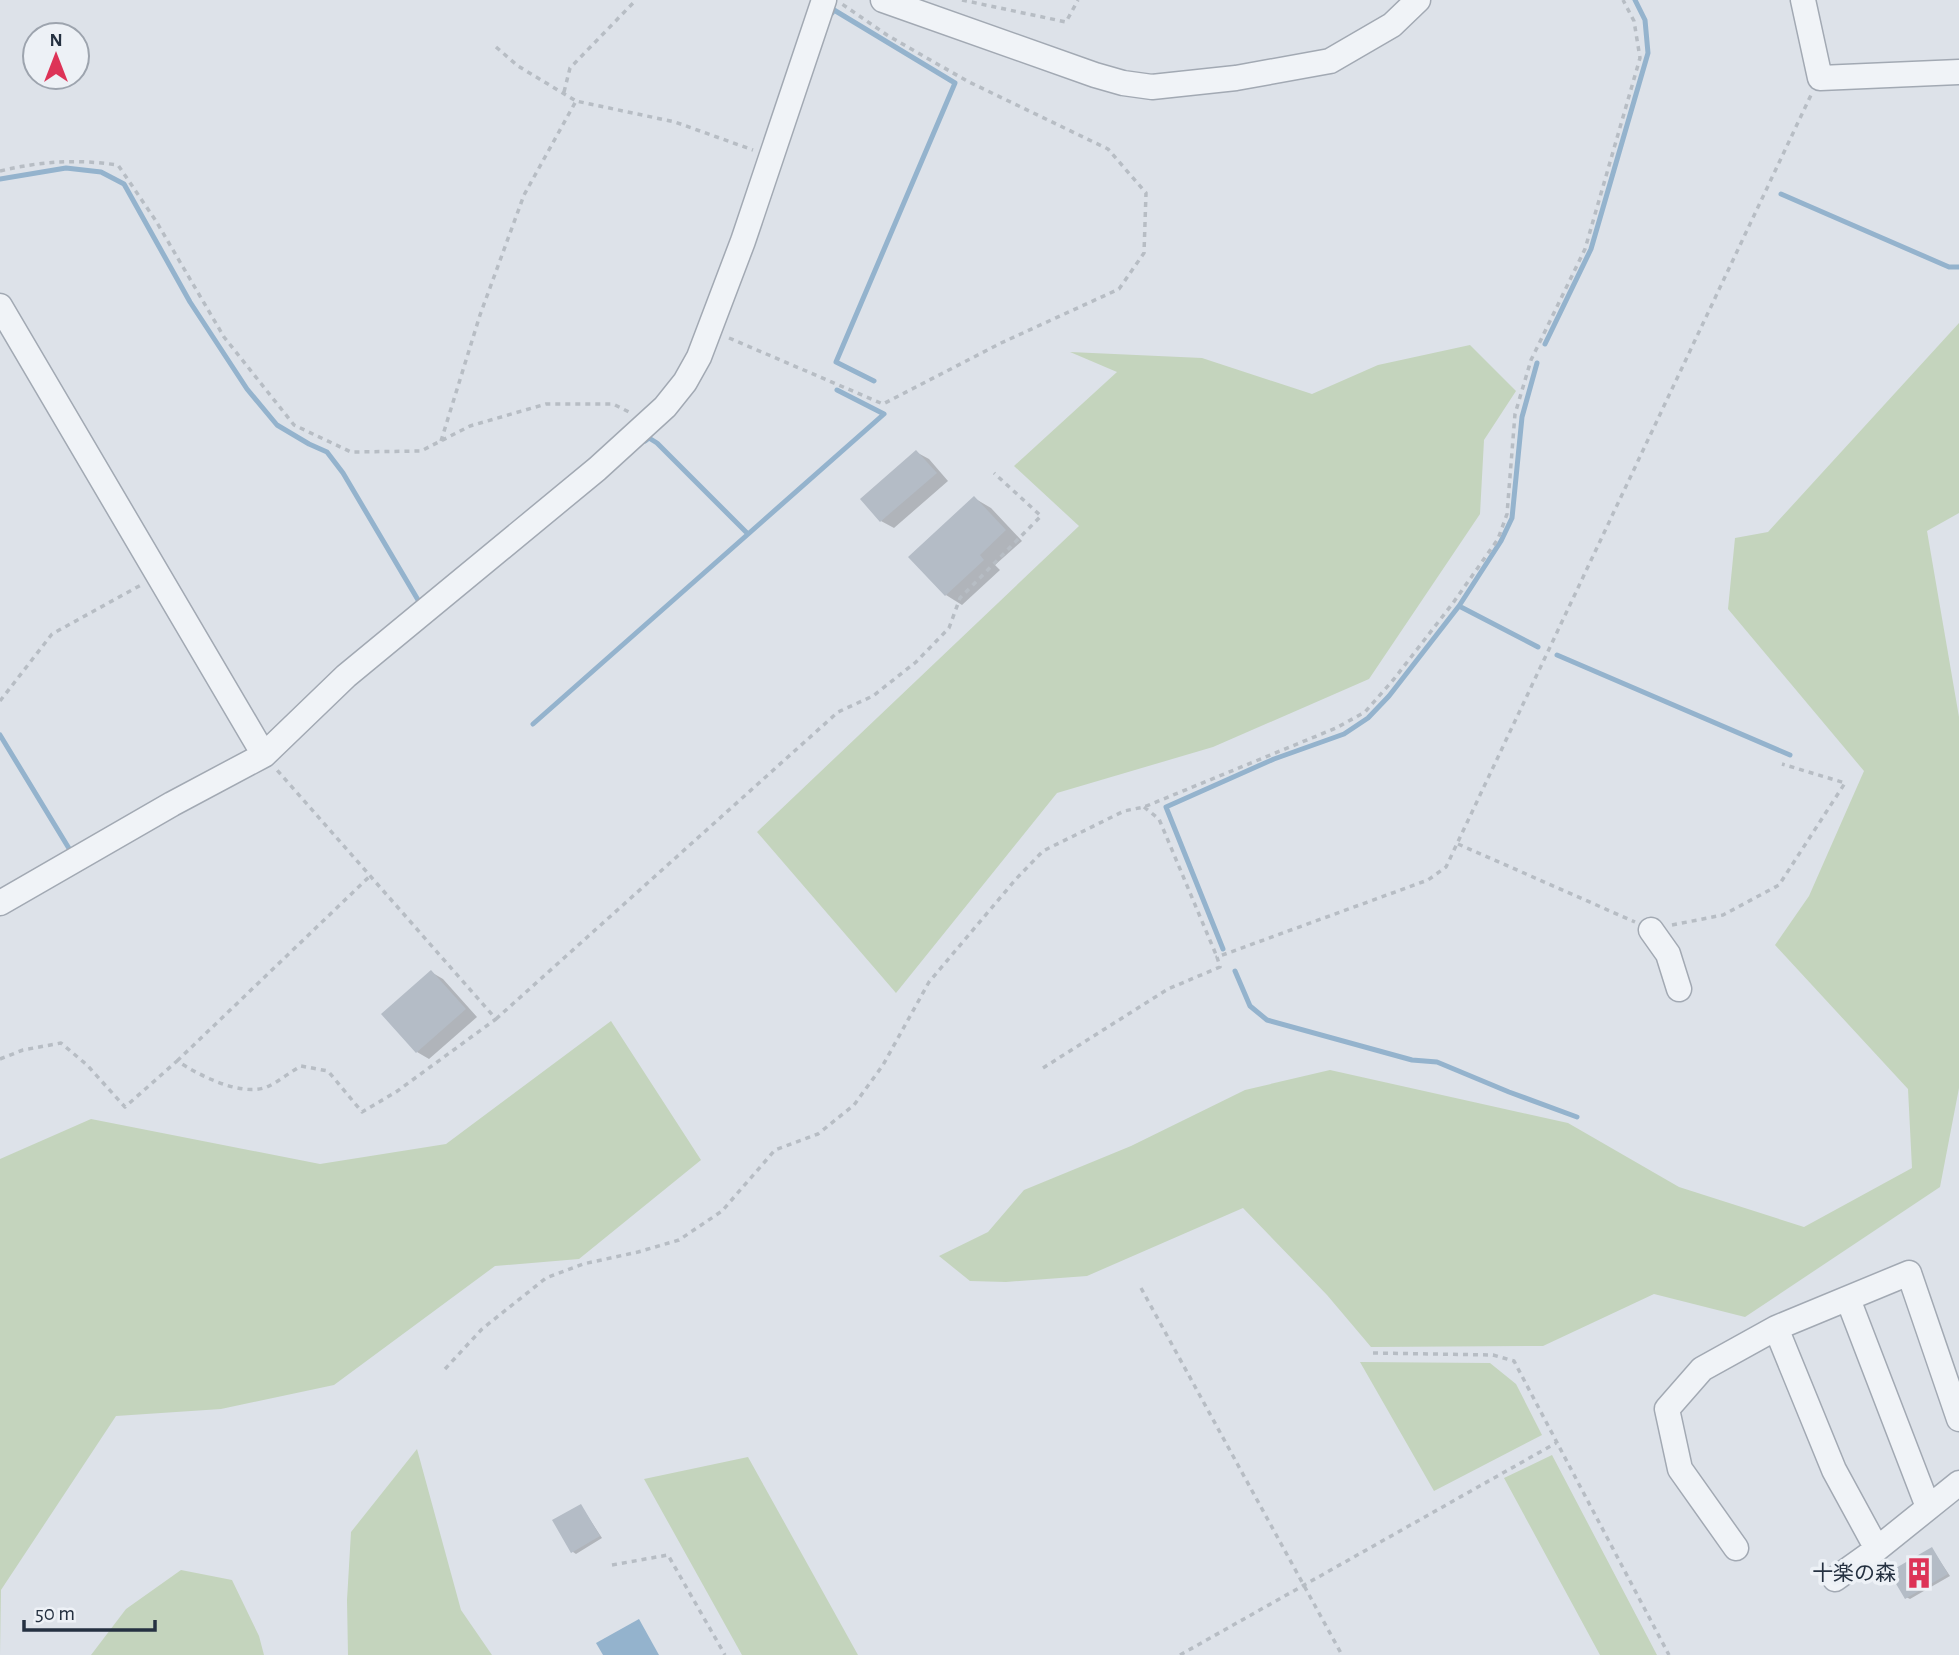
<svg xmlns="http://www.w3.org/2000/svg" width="1959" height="1655" font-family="'Alegreya Sans','Noto Sans JP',sans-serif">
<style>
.green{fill:#c4d4bd}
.water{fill:#94b3cd}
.shadow{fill:#0003}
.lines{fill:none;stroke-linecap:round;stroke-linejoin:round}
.stream{stroke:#94b3cd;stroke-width:5}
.building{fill:#b4bcc6}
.minor-casing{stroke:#a2a9b3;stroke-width:27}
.path{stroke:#b7bdc4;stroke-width:3.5;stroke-dasharray:5 5;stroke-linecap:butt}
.minor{stroke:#f0f3f7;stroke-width:24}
.labels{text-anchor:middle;stroke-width:7;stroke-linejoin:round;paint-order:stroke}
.poi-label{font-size:21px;fill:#253141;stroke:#edf1f6;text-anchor:end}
</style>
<rect width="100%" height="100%" fill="#dde2e9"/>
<path class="green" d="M1959,323v190l-32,18 32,186v371l-19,99 -195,130 -91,-23 -111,52 -172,1 -44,-52 -84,-87 -156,68 -81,6 -36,-1 -31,-25 49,-24 36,-42 107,-44 114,-56 85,-20 238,53 111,64 125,40 108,-59 -4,-79 -133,-144 34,-49 55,-125 -136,-162 7,-71 33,-6z
M1470,345l46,46 -32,49 -4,74 -111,165 -156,68 -156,46 -161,200 -139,-161 322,-306 -65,-60 103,-94 -47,-20 132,6 110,36 66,-29z
M611,1021l90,139 -122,99 -84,7 -161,119 -113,24 -105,7 -115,174 -1,65v-496l91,-40 229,45 126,-20z
M1360,1362l130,1 26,21 26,51 -108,56z
M417,1449l44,161 31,45h-144l-1,-55 4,-68z
M1552,1455l105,200h-57l-96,-177z
M748,1457l110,198h-116l-98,-176z
M181,1570l51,10 27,56 5,19h-173l35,-46z"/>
<path class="water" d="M639,1619l20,36h-56l-7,-12z"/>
<path class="shadow" d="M916,452l13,7 19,22 -54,47 -13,-7z
M974,498l17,10 31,33 -27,24 5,5 -38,35 -16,-10z
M431,972l12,7 34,38 -48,42 -12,-7z
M581,1506l21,32 -26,16 -3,-2z
M1932,1549l18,27 -40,23 -4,-2z"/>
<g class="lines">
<path class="stream" d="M832,13l2,-3 121,73 -119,279 38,19
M0,179l66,-11 35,4 23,12 66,118 57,87 30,36 32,19 18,8 16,21 78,132
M1781,194l168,73h10
M1545,344l46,-95 57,-196 -3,-33 -10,-20
M645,441l4,-3 8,5 91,91
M1459,606l42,-65 11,-23 10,-101 15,-54
M1557,655l233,100
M533,724l351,-310 -47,-24
M0,735l73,120
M1223,949l-57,-142 108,-48 70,-25 24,-16 21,-22 70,-90 79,41
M1235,971l15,35 17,14 145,40 25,2 72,30 68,25"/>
</g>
<path class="building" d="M916,450l21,23 -57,49 -20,-23z
M974,496l32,34 -26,25 4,5 -39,36 -37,-39z
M431,970l35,39 -50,44 -35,-39z
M581,1504l19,32 -29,17 -19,-33z
M1932,1547l16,27 -43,25 -16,-27z"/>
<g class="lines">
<defs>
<path id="minor" d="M883,0l212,75 28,8 29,4 84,-9 94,-17 62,-36 26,-25
M1803,0l17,78 139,-6
M0,306l264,449
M0,903l172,-99 92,-49 82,-79 251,-207 68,-62 20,-25 14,-25 44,-116 81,-241
M1651,930l17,24 11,35
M1848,1299l80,208
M1736,1548l-56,-79 -13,-60 35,-40 74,-41
M1877,1549l-43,-79 -58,-142 133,-55 50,146
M1835,1579l42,-30 82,-66"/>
</defs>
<use href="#minor" class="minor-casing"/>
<path class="path" d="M962,0l104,22 12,-22
M496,47l22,19 58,35
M564,92l6,-24 66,-68
M0,171c43,-10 74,-12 118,-6l38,56 68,116 70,88 57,27 70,-1 49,-25 76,-22h67l18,9
M729,338l154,66 118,-61 118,-54 25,-36 2,-60 -38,-44 -141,-68 -80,-46 -45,-31
M441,441l39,-126 44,-120 52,-94 99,21 78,28
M0,701l52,-67 89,-49
M1144,807l15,12 58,138
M1458,844l177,78
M1672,925l51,-10 56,-30 66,-102 -63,-19
M496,1019l342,-307 35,-16 43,-34 33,-34 11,-30 81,-82 -47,-43
M0,1059l23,-9 38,-7 26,22 38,42 52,-46c22,14 63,36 90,26 11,-5 23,-15 34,-21l27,5 34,41 34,-20 100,-73 -219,-249
M177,1061l193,-185
M1043,1068l125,-79 52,-22 -3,-10 211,-77 18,-13 365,-772
M1141,1288l201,367
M1373,1353l120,2 21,6 155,294
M445,1369l37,-40 64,-51 37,-14 55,-12 41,-12 43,-29 53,-61 43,-16 36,-29 29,-40 46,-83 87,-103 27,-28 81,-40 20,-4 192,-79 29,-16 29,-33 59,-76 45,-64 9,-25 8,-100 16,-54 54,-111 55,-191 -6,-37 -11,-21
M612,1565l56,-10 57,100
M1180,1655l376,-212"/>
<use href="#minor" class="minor"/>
</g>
<defs>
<symbol id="building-bare" viewBox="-9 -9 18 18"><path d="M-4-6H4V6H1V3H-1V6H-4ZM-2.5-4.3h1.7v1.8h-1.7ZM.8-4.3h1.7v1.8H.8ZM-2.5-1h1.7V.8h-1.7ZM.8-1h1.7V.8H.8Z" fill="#dd3357" stroke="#edf1f6" stroke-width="2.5" paint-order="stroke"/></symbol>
</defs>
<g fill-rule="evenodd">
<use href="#building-bare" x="1897" y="1551" width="44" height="44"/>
</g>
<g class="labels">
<g class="poi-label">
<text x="1896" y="1580">十楽の森</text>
</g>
</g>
<g transform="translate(56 56)"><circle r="33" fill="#edf1f6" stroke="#9da4ae" stroke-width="2"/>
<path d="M0-5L12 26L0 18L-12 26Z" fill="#dd3357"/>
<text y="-10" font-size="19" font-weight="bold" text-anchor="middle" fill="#253141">N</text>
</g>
<path d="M24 1620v10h131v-10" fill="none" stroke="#253141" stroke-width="3.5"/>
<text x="35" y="1620" font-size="21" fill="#253141" stroke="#edf1f6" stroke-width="5" paint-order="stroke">50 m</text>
</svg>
